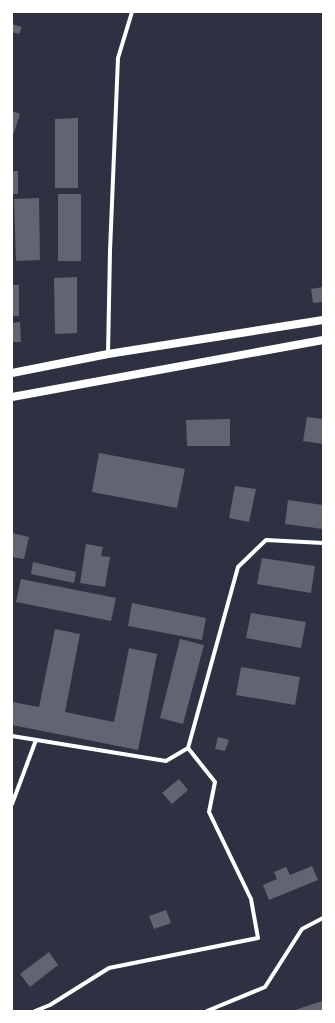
<svg xmlns="http://www.w3.org/2000/svg" width="335" height="1023" font-family="'Sofia Sans Condensed',sans-serif">
<style>
.building{fill:#626471}
.lines{fill:none;stroke-linecap:round;stroke-linejoin:round}
.minor{stroke:#fff;stroke-width:4}
.secondary{stroke:#fff;stroke-width:8}
</style>
<rect width="100%" height="100%" fill="#2d3142"/>
<path class="building" d="M12,24l10,3 -3,7 -7,-2z
M12,111l8,3 -8,24z
M78,118v70h-23v-69z
M12,171h6v23h-6z
M58,194h23v67h-23z
M39,198l1,62 -24,1 -2,-62z
M77,277v56l-22,1 -1,-56z
M12,285h7v31h-7z
M323,287v15l-10,1 -2,-14z
M20,322l1,20h-9v-19z
M307,417l16,2v25l-20,-3z
M230,419v27h-43l-1,-26z
M99,453l86,16 -8,39 -85,-16z
M235,486l21,3 -7,33 -20,-4z
M288,500l35,5v24l-38,-5z
M12,533l17,4 -5,22 -12,-2z
M86,544l17,3 -2,9 9,1 -5,30 -25,-4z
M262,558l53,8 -4,27 -54,-9z
M33,562l43,10 -2,11 -43,-9z
M21,579l95,19 -5,23 -95,-19z
M132,603l74,15 -4,22 -74,-14z
M251,613l55,9 -5,26 -55,-10z
M55,629l25,5 -15,78 49,10 15,-74 28,6 -19,96 -126,-25v-23l27,5z
M180,639l24,6 -21,79 -23,-6z
M241,667l59,10 -5,28 -59,-10z
M218,737l11,3 -4,11 -10,-2z
M179,779l9,11 -16,14 -10,-11z
M312,866l6,14 -49,20 -6,-15 14,-6 -3,-7 12,-5 4,8z
M166,910l5,13 -17,6 -5,-13z
M49,952l9,13 -28,22 -10,-13z
M322,1001l1,10h-31z"/>
<g class="lines">
<path class="minor" d="M108,354l2,-103 8,-193 14,-46
M12,736l154,25 22,-13 50,-181 28,-27 57,3
M12,804l24,-64
M35,1011l15,-6 59,-37 149,-30 -7,-39 -42,-87 6,-30 -27,-34
M207,1011l58,-24 37,-58 21,-11"/>
<path class="secondary" d="M12,373l96,-19 215,-34
M12,397l311,-57"/>
</g>
<rect width="335" height="1023" fill="none" stroke="#ffffff" stroke-width="26"/>
</svg>
